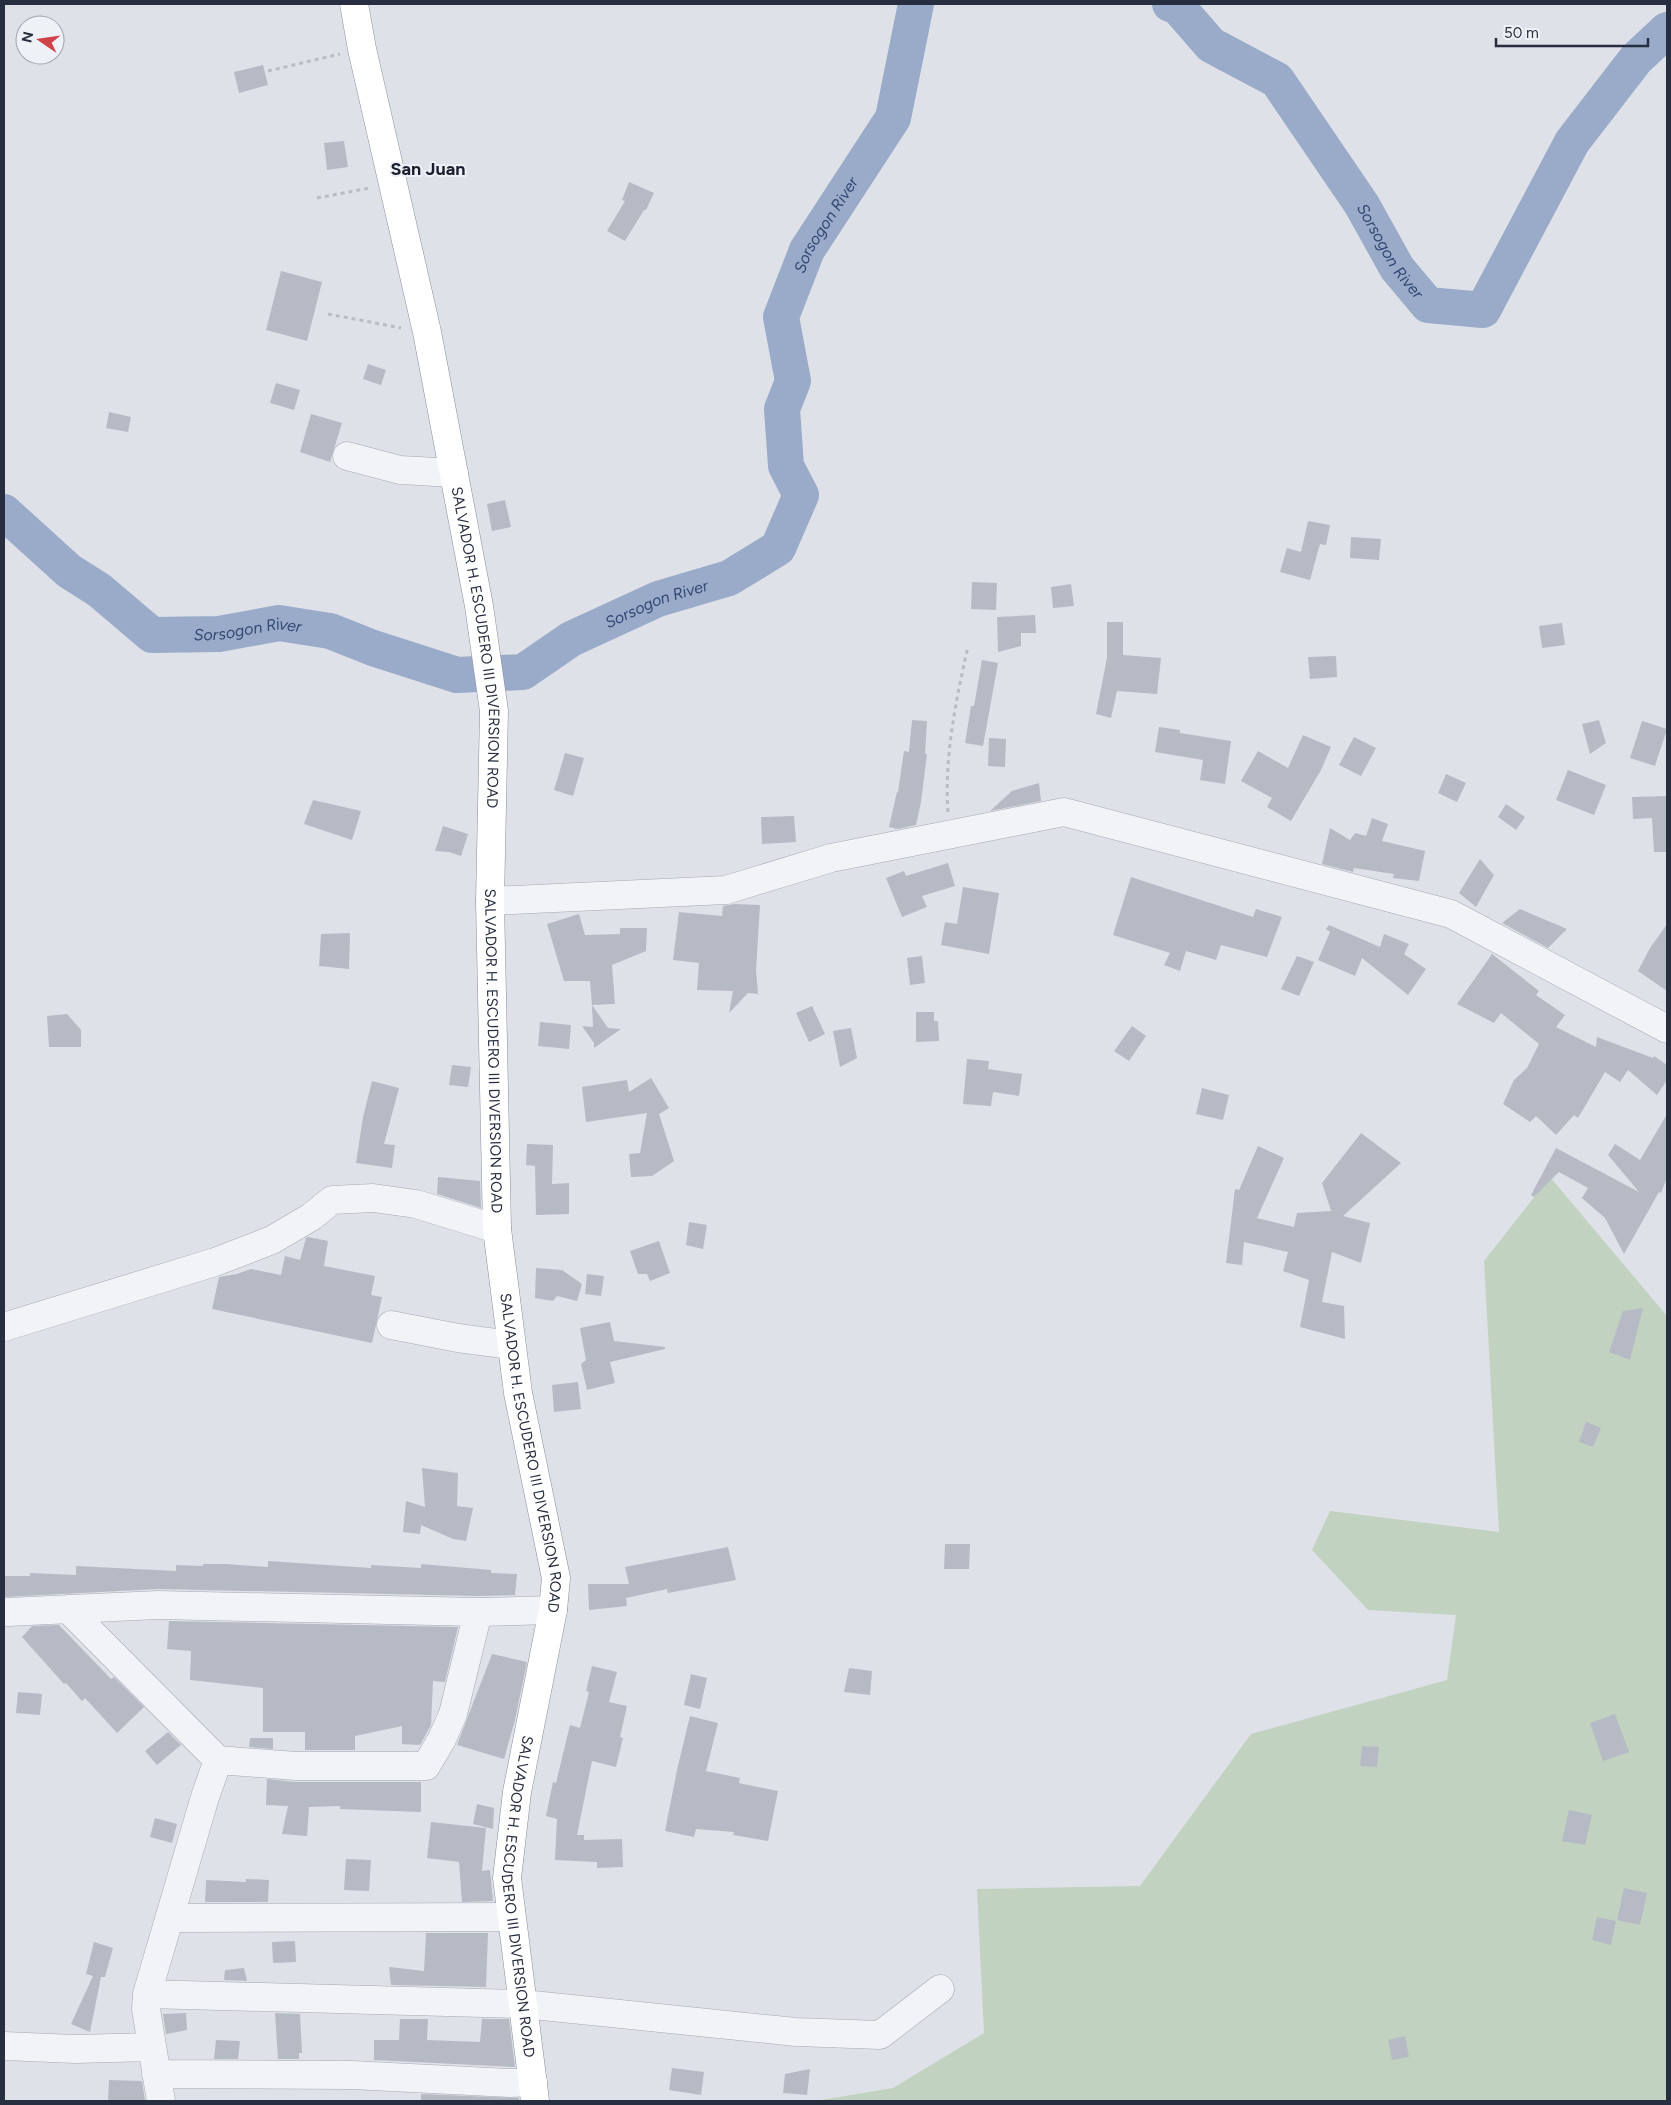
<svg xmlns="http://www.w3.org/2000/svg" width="1671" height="2105" font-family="Figtree,sans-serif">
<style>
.green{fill:#c2d2c0}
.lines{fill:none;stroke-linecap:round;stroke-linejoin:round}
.river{stroke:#99abc9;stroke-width:36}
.building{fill:#b6bac5}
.minor-casing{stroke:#a4a8b2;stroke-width:29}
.highway-casing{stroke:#868d9f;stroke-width:29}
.path{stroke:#b8bcc4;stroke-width:3;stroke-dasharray:4 4;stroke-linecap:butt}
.minor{stroke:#f1f3f7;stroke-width:28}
.highway{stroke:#fff;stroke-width:28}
.labels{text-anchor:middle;stroke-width:4;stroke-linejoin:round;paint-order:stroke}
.street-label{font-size:15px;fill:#272e40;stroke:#eef1f6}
.water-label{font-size:16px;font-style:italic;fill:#314874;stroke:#eef1f6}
.quarter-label{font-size:18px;font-weight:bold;fill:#1a1f30;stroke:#eef1f6}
</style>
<rect width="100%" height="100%" fill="#dfe1e8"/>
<path class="green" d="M1550,1177l117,139v785h-852l78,-13 91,-55 -7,-144 163,-3 111,-152 196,-54 9,-65 -88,-5 -56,-60 18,-39 169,21 -15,-271z"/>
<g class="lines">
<g class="river">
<path id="s1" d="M1170,4l7,2 34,39 66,35 85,125 35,63 31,37 55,5 89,-168 64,-83 31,-29"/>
<path id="s2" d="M4,512l65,59 30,19 53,45 67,-1 60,-11 51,8 43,17 84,27 66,-3 48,-33 87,-40 71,-21 49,-30 23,-53 -15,-29 -4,-57 11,-28 -12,-64 26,-67 86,-132 23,-114"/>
</g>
</g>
<path class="building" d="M263,65l5,20 -29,8 -5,-21z
M344,141l4,26 -21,3 -3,-27z
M629,182l25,11 -8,17h-2l-19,31 -18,-10 18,-30 -3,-1z
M281,271l41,11 -15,59 -41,-11z
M368,364l18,6 -5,15 -18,-6z
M276,383l24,7 -6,20 -24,-7z
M109,412l22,5 -3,15 -22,-4z
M311,414l31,9 -12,39 -30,-10z
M505,500l6,27 -19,4 -5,-27z
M1308,521l22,4 -4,20 -6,-1 -10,36 -30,-8 7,-24 14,4z
M1351,537l30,2 -2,21 -29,-2z
M972,582l25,1 -1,27 -25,-1z
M1071,584l3,22 -21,2 -2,-21z
M1035,615l1,18h-15v13l-23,6 -1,-35z
M1107,622h16v33l38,3 -4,36 -40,-3 -6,27 -15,-4 11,-56z
M1562,623l3,22 -23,3 -3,-22z
M1336,656l1,21 -27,2 -2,-22z
M982,660l16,3 -15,83 -18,-3 6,-37h3z
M912,720l15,1 -2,33h2l-6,48 -5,23 -18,4 -9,-2 8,-35h1l6,-41 5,1z
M1599,720l7,23 -16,11 -8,-30z
M1642,721l25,8 -12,37 -25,-8z
M1159,727l21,3v3l51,8 -6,43 -25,-4 3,-20 -48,-8z
M1303,735l28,12 -10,23 -30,51 -24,-14 5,-9 -31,-17 17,-30 30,17z
M1354,737l22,11 -15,28 -22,-11z
M989,738l17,1 -1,28 -17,-1z
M565,753l19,5 -11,38 -19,-6z
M1568,770l38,15 -12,30 -38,-15z
M1446,774l20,9 -9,19 -19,-9z
M1039,783l2,18 -51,10 22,-20z
M1667,796v56h-13l-2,-34 -19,1 -1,-22z
M313,800l48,11 -9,29 -48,-16z
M1506,804l19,13 -9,13 -18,-13z
M794,816l2,26 -34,2 -1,-27z
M1372,818l16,6 -6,17 43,10 -6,30 -26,-3 1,-4 -40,-6 -1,4 -31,-8 8,-36 20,12 5,-7 11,3z
M443,826l25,8 -7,22 -12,-4 -14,-1z
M1480,859l14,16 -18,32 -17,-14z
M948,863l7,23 -33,10 5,11 -25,10 -16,-39 18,-7 2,5z
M1131,877l122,40 3,-8 26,8 -15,40 -46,-12 -5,15 -30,-9 -6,20 -16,-6 6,-12 -57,-18z
M963,887l36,6 -10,61 -48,-9 4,-23 12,2z
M734,904l26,1 -4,66 2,23 -10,-1 -19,20 4,-22 -36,-1 2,-27 -26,-3 6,-48 43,4 1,-10z
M1520,909l47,20 -19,19 -46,-25z
M579,914l6,21 35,-1v-6h27l-1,23 -34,14 3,39 -23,1 -2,-24h-26l-17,-57z
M1667,924v67l-29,-20 12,-23z
M1329,925l51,22 4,-13 25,10 -5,10 22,15 -18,26 -46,-37 -7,18 -37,-16 12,-28 -4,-3z
M350,933l-1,36 -30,-3 2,-32z
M1492,954l47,37 -3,4 29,20 -9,12 40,20 1,-10 56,21 1,-2 13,9v15l-10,15 -29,-25 -8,12 -15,-10 -27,46 -4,-3 -18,20 -20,-19 -6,6 -27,-18 11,-24 13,-12 12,-24 -38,-31 -7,10 -37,-19z
M922,956l3,27 -15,2 -3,-27z
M1297,956l17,6 -15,34 -18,-7z
M592,1005l16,23 13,1 -27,19v-5l-12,-17 11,1z
M812,1006l13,28 -16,8 -13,-29z
M916,1012h18v9h4l1,20 -23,1z
M67,1014l14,16v17h-32l-2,-31z
M540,1022l31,3 -2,24 -31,-3z
M1132,1026l14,10 -17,25 -15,-10z
M851,1028l6,30 -17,9 -7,-36z
M967,1059l22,2 -1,8 34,5 -3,22 -26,-4 -2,14 -28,-2z
M452,1065l19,2 -3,20 -19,-2z
M651,1078l18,30 -10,6 15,47 -22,15 -21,1 -2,-23 11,-1 7,-40 -61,9 -4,-35 45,-7 2,12z
M372,1081l27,7 -15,56 11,1 -3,23 -36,-5 7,-46z
M1202,1088l27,7 -6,25 -27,-6z
M1667,1114v64l-6,15 -2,-1 -35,62 -19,-36 -23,-20 6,-10 -29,-16 -25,25 -3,-2 25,-47 83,44 -31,-37 7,-11 25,16z
M1361,1133l40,30 -58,53 27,7 -9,40 -29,-11 -10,50 22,4 1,33 -45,-12 9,-47 -26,-9 5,-19 -44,-10 -2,23 -16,-2 9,-74 4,1 19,-44 26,12 -27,60 37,9 3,-14 34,-2 -9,-28z
M527,1144l26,1 -1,39 17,-1v31l-33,1 -1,-49 -9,-1z
M438,1177l42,4 1,27 -44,-14z
M689,1222l18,3 -4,24 -17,-4z
M308,1237l20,4 -4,25 51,10 -4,19 11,2 -10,46 -160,-34 7,-32 18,-3 14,-5 30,6 4,-19 15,4 6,-22z
M659,1241l11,32 -20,8 -3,-7h-9l-8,-23z
M536,1268l26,2 20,14 -5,17 -20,-5 -4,5 -18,-3z
M587,1274l17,2 -3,20 -16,-2z
M1643,1308l-13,52 -21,-8 14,-41z
M610,1322l4,19 51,6v2l-55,13 5,21 -28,7 -6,-26 5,-4 -6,-32z
M578,1382l3,27 -27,3 -2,-27z
M1586,1422l15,6 -8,19 -14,-5z
M422,1468l36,5 -1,33 16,2 -7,33 -13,-2 -32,-14 -1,9 -17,-2 3,-31 19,6z
M945,1544h25l-1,25h-25z
M728,1547l8,33 -68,13 -1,-4 -41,9 1,8 -38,4 -1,-26h41l-4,-17z
M268,1561l103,7v-3l50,3v-4l70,6v3l26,1 -2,21 -37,1 -320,-7 -154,8v-21h26v-3l46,2v-9l100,5v-6l27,1v-2h23l42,3z
M169,1621l289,6 -13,55 -12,-1 -2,44 -11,20 -18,-1v-18l-47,10v14h-50v-18h-42v-44l-73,-8 1,-29 -24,-2z
M59,1625l52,54 3,-2 30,30 -27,26 -32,-35 -3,3 -16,-18 -2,1 -42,-47 10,-11z
M492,1654l35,8 -12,58 -11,39 -47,-14z
M592,1666l25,6 -8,30 18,4 -7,31 3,1 -7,29 -24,-6 -15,74h7v5l38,-1 1,28 -26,1v-6l-42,-2 2,-41 -11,-3 7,-34 3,1 14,-58 10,3 9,-36 -3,-1z
M849,1668l23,3 -2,24 -26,-3z
M691,1674l16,4 -7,31 -16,-4z
M18,1692l24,2 -2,21 -24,-2z
M1615,1714l14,38 -26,9 -13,-38z
M690,1716l28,7 -12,48 34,7 -1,5 39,8 -10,50 -35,-6 1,-3 -38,-3 -2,8 -29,-6 12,-61z
M168,1732l13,13 -24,20 -12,-14z
M250,1738h23v11l-24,-2z
M1362,1746l17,1 -2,20 -17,-1z
M267,1779l29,3h125v30l-81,-3v-3l-31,1 -2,29 -25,-2 6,-28 -22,-1z
M477,1804l17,4 -1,21 -20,-5z
M1569,1810l23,5 -7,30 -23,-4z
M155,1818l22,6 -5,19 -22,-6z
M431,1822l55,6 -4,43 8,-1 3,31 -31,1 -3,-40 -32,-4z
M346,1859l25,1 -2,31 -25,-1z
M246,1879l23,1 -1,22h-63l1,-22 40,2z
M1624,1888l23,5 -7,32 -23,-5z
M1597,1917l19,4 -5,24 -19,-5z
M426,1933h62l-2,54 -95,-2 -2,-18 35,4z
M295,1941l1,21 -23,1 -1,-21z
M94,1942l19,6 -8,29h-4l-11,55 -19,-8 22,-48 -7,-2z
M244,1968l3,13 -23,-1 1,-10z
M186,2013l1,17 -21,4 -3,-20z
M275,2013l25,1 2,39h-3v6h-21z
M400,2019h28l-1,21 53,2 2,-23h27l6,48 -141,-7v-20h25z
M1405,2036l4,21 -17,3 -4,-20z
M216,2040l24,1 -2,18h-24z
M672,2068l32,4 -3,23 -32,-5z
M810,2069l-3,26 -24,-2 2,-19z
M109,2080l33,1 3,20h-37z
M421,2094l98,4v3h-98z"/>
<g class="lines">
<defs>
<path id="minor" d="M347,456l53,14 54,3
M490,901l236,-11 105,-32 233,-46 387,102 216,115
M391,1325l67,13 53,7
M4,1327l211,-65 57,-22 39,-23 21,-17 41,-2 43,6 81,25
M68,1609l150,151
M7,1612l151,-7 320,7 75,-2
M169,1918l342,-1
M147,1994l376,10 273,28 84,3 60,-46
M4,2046l71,3 76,-2
M156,2074l196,1 158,8 23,-1
M161,2101l-15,-92 1,-15 58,-197 13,-37 78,6h130l16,-27 11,-25 25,-102"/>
<g id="highway">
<path id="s3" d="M354,4l8,45 65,283 52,274 15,105 -4,190 7,328 21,164 38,185 -3,32 -36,182 -10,86 28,223"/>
</g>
</defs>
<use href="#minor" class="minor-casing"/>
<use href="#highway" class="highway-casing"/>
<path class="path" d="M268,71l72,-17
M317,198l53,-10
M328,314l73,14
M948,812c-4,-56 8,-111 20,-166"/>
<use href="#minor" class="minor"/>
<use href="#highway" class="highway"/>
</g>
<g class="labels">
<g class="street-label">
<text dy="5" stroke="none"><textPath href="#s3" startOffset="656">SALVADOR H. ESCUDERO III DIVERSION ROAD</textPath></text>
<text dy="5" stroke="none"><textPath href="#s3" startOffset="1061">SALVADOR H. ESCUDERO III DIVERSION ROAD</textPath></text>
<text dy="5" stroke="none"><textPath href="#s3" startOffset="1466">SALVADOR H. ESCUDERO III DIVERSION ROAD</textPath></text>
<text dy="5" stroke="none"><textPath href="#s3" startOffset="1916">SALVADOR H. ESCUDERO III DIVERSION ROAD</textPath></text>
</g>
<g class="water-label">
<text dy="6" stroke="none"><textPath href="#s2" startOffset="1204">Sorsogon River</textPath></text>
<text dy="6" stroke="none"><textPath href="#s1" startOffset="339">Sorsogon River</textPath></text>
<text dy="6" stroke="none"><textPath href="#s2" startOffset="724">Sorsogon River</textPath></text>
<text dy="6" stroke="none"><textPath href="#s2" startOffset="289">Sorsogon River</textPath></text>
</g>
<g class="quarter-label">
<text x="428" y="175">San Juan</text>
</g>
</g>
<rect width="1671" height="2105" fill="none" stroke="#272e40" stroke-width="10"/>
<g transform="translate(40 40) rotate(283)"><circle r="24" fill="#eef1f6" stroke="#9ea3ad"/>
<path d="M0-4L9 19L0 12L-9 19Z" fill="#d04148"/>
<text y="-8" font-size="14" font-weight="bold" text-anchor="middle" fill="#272e40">N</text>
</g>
<path d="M1496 38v8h152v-8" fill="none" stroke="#272e40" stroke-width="2.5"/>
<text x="1504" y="38" font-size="15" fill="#272e40" stroke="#eef1f6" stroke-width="4" paint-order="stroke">50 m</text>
</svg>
